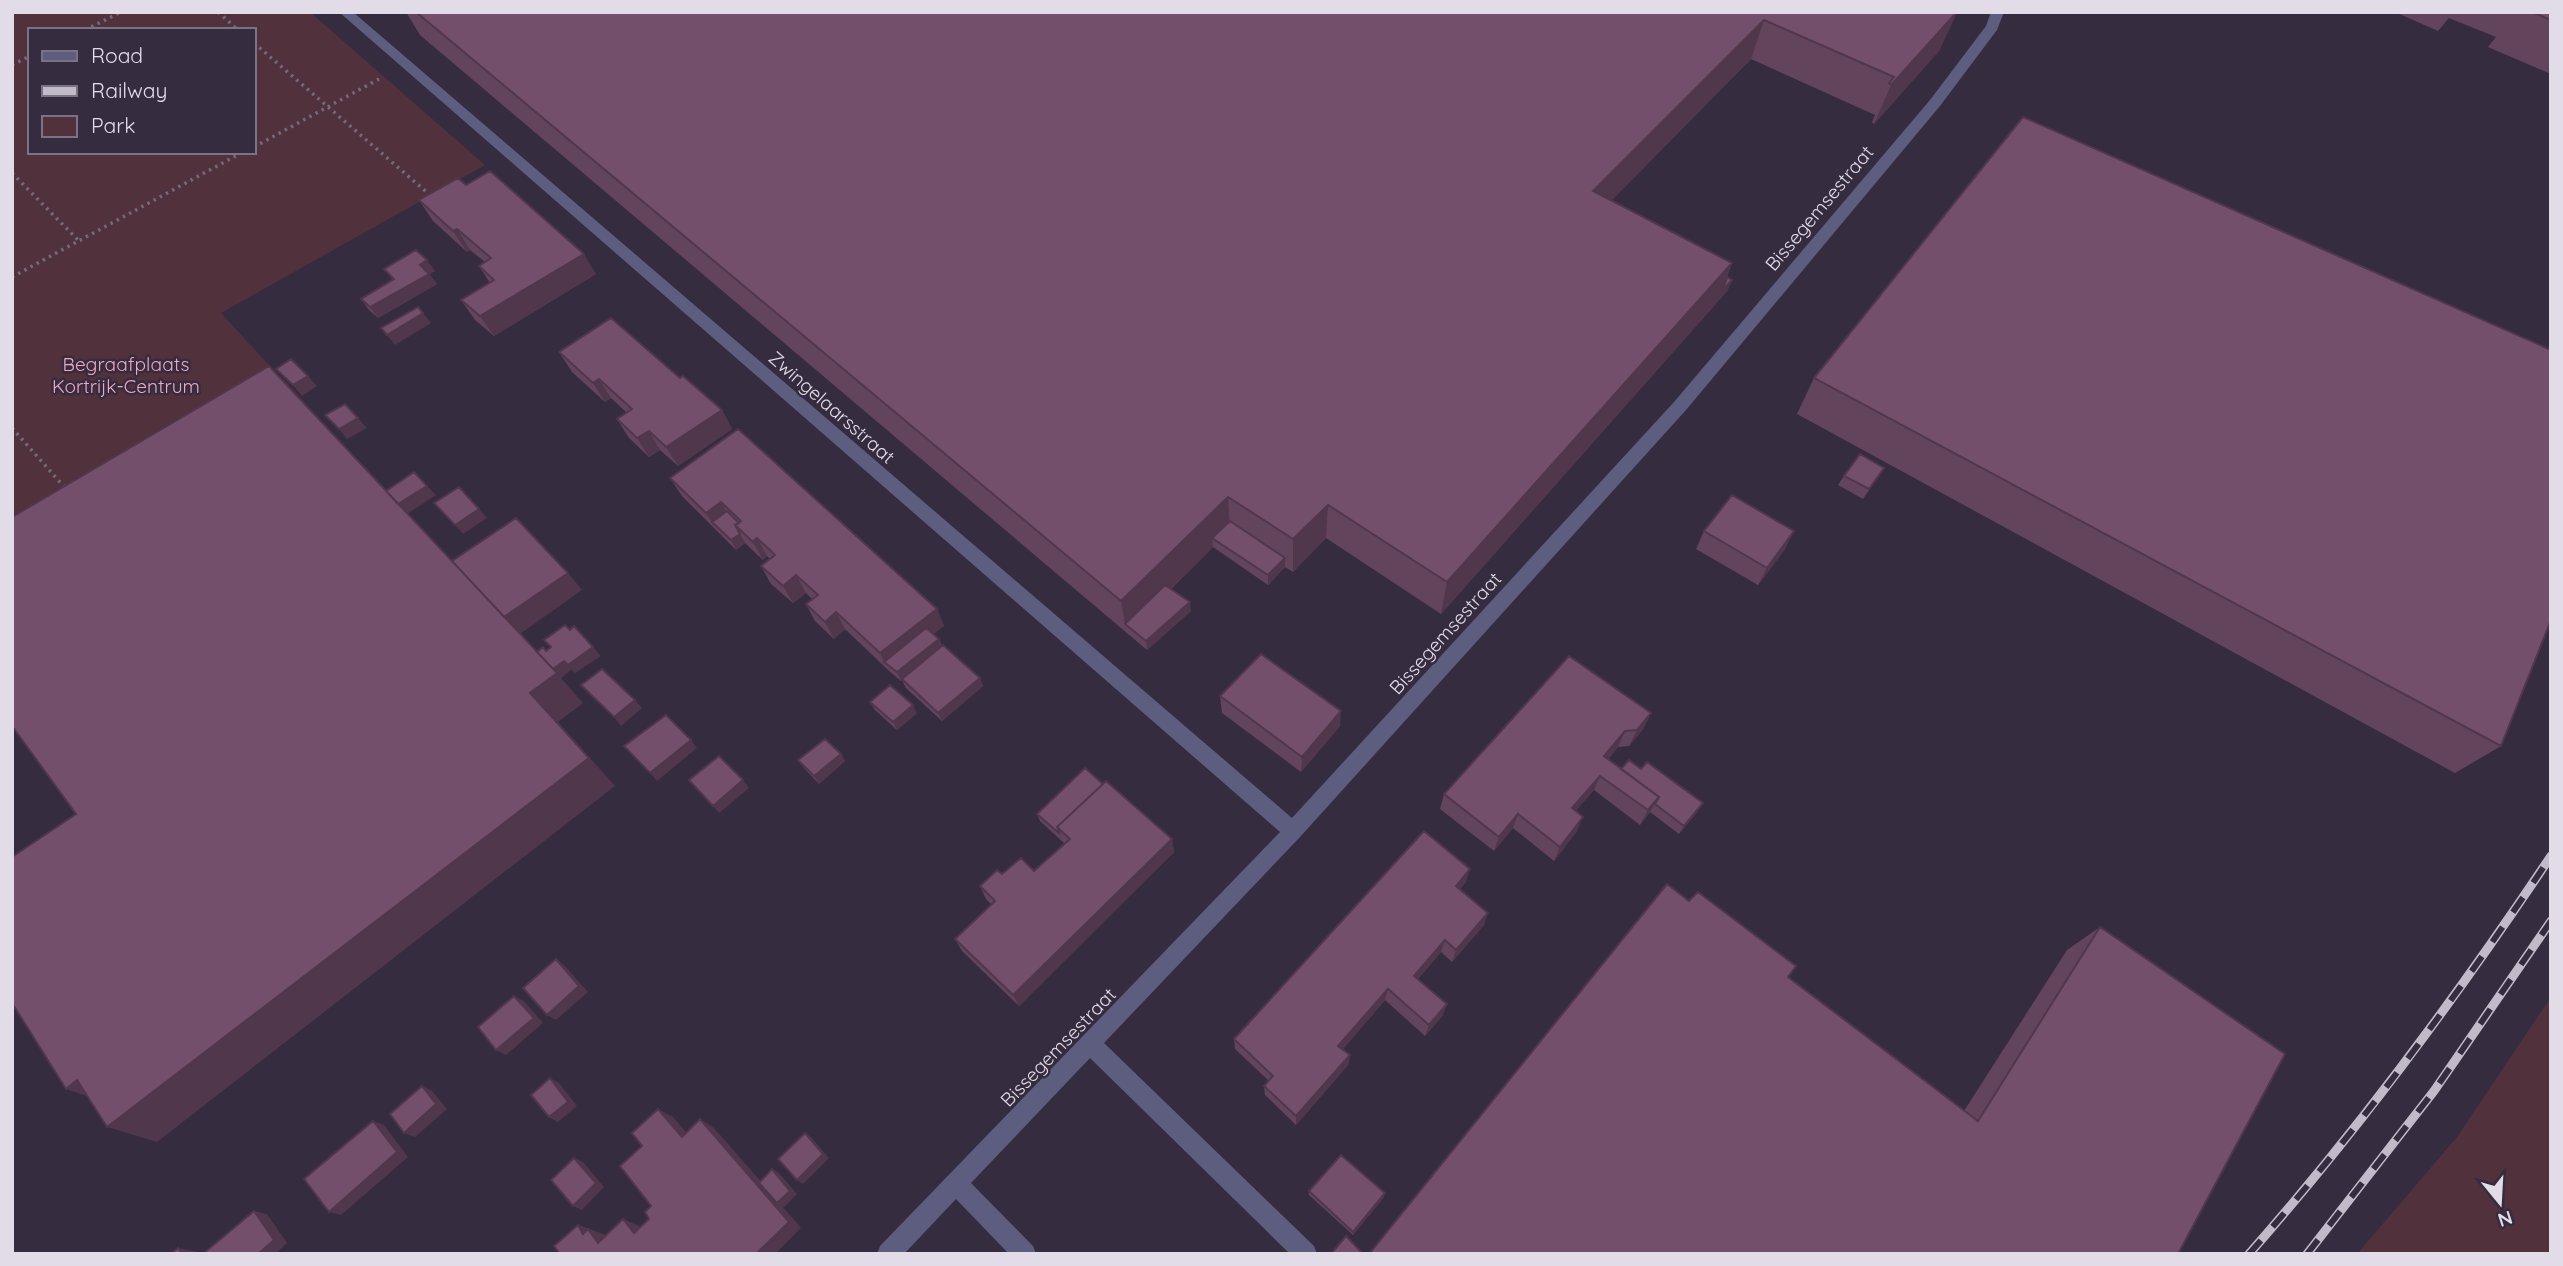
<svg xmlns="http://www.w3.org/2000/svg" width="2563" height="1266" font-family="Quicksand,sans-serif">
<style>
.green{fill:#51313c;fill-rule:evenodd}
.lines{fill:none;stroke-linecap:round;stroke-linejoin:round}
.path{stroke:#726a7a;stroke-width:3.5;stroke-dasharray:2.5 4.5;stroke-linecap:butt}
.minor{fill:#5d5d80;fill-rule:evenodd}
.rail-casing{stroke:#c1bac8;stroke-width:9}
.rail{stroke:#362c3f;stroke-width:6;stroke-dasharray:18;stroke-linecap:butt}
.wall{fill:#63445d}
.shaded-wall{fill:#50374c}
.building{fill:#734f6c;stroke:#50374c;stroke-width:2}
.labels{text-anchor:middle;stroke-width:5;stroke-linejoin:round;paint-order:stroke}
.street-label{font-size:19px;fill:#e2dce8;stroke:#362c3f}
.park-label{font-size:19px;fill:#f3a7c0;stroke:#362c3f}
</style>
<rect width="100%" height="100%" fill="#362c3f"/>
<path class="green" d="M12,12h298l175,153 -264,148 81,88 -290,175zM30,30h224v122h-224z
M2551,997v257h-194l100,-117z"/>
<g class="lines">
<path class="path" d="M218,12l20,18
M85,30l36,-18
M254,43l176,152
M12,65l18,-9
M254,147l125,-68
M12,173l67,68
M12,277l231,-125
M12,428l55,62"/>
<path class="minor" d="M339,12h14l939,806 382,-416 256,-302 56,-74 5,-14h13l-7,18 -57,76 -254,304 -386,427 -196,206 210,203 3,8h-27l-200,-196 -119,125 62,63 3,8h-27l-53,-55 -52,55h-27l3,-8 400,-414z"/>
<defs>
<path id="rail" d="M2249,1254c111,-126 209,-259 302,-398
M2307,1254l127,-163 117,-170"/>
</defs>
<use href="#rail" class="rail-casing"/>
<use href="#rail" class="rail"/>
</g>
<path class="wall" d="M406,12h1551l-18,39 -65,73 -2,-2 3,-7 -124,-56 -140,142 116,76 1,13 -287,324 -115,-76 -33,34 -8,-5 -17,18 -55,-38 -42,42 20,22 -44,39 -727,-615z
M2395,12h156v62l-63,-27 8,-10 -47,-19 -11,13z
M466,185l130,89 -102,62 -19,-16 -14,-20 29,-17 -11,-17 6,-4 -15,-12 -3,2 -34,-31 -14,-21z
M384,269l51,2 -6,3 8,10 -59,34 -9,-8 -8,-11 32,-19z
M559,352l121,26 42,32 10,19 -54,37 -18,-16 -11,7 -20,-19 -12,-19 10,-6 -16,-15 -6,4 -33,-30z
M1814,378l687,368 -46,27 -658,-359z
M1884,468l-21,31 -25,-14 6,-9z
M670,478l267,131 7,17 -11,8 6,5 3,7 38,32 3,8 -41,35 -36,-33 -4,-8 -1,1 -13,-11 -43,-41 -11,10 -19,-18 -9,-17 6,-5 -6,-6 -13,10 -22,-19 -10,-18 9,-7 -3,-3 -4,4 -18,-17 -9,7 -54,-54z
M1704,531l81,18 -27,36 -62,-36z
M1220,696l120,30 -39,46 -79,-59z
M870,702l47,11 -20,17 -22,-20z
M1651,713l-8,16 -14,17 -11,1 -10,12 13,10 77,42 -19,23 -29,-22 -10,13 -46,-35 -19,21 2,20 -23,30 -41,-33 -19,23 -54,-42 4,-15z
M841,754l4,7 -26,23 -15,-16 -6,-8z
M1103,784l69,55 2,13 -155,154 -57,-55 -7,-12 36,-35 -5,-5 -6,-13 22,-12 32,-3 31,-27 -25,-23 -3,-7z
M1466,882l-6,7 24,36 -32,37 -11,-10 -23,27 25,36 -18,21 -40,-36 -42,49 7,6 -2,10 -52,60 -31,-30 -1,-9 5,-5 -34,-32 -1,-10z
M2100,927l78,327h-809l419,-277 176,134 103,-161z
M1309,1191l75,6 -31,38 -44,-40z"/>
<path class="shaded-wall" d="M1957,12l-18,39 -65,73 17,-39z
M1764,20l-13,39 -168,170 10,-38z
M457,229l13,21 -3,2 -14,-21z
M584,254l12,20 -102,62 -14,-20z
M427,260l8,11 -8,4 2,-1 8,10 -59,34 -8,-11 50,-42z
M1732,263l-9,27 9,-10 -4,10 -287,324 6,-32z
M423,313l8,10 -36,22 -8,-10z
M308,376l9,10 -15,10 -9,-11z
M599,379l12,19 -6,4 -12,-19z
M722,410l10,19 -54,37 -12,-19z
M358,418l9,10 -20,11 -8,-10z
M649,431l11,19 -11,7 -12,-19z
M427,486l9,9 -29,19 -9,-10z
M1228,497l2,33 -18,8 1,9 -83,81 -5,-4 -4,-23z
M721,502l11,19 -20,1 -6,-9z
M1328,505l-2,33 -33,34v-33z
M479,509l8,9 -24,16 -8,-9z
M1794,531l-9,18 -27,36 9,-17z
M740,534l5,9 -9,7 -5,-10z
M757,538l10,18 -4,4 -10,-18z
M1285,558v9l-17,18v-10z
M568,573l14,17 -62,44 -16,-17z
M796,575l10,18 -13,10 -10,-17z
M1190,602l1,9 -44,39 -1,-9z
M937,609l7,17 -53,42 -7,-6 -4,-9z
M836,612l9,17 -11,10 -9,-17z
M939,639l3,9 -41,33 -4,-9z
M593,647l8,9 -26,17 -7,-8z
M564,661l8,8 -11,9 22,25 -25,19 57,64 -458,356 -50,-15 446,-458z
M980,678l3,8 -41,35 -4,-8z
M635,700l7,8 -21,18 -7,-9z
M913,705l4,8 -20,17 -4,-8z
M1341,711l-1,15 -39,46 1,-15z
M1651,713l-8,16 -14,17 8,-16z
M1625,731l-7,16 -21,25 7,-16z
M691,740l6,8 -40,33 -7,-8z
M841,754l4,7 -26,23 -5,-8z
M1600,776l-6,14 -29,33 7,-15z
M743,780l6,8 -30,25 -6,-7z
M1659,797l-9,15 -10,13 8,-15z
M1703,803l-5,8 -19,23 5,-8z
M1518,814l-5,14 -19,23 5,-14z
M1583,817l-6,14 -23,30 6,-14z
M1172,839l2,13 -155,154 -6,-11z
M1470,869l-4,13 -14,17 4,-13z
M1488,913l-4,12 -32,37 4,-12z
M1445,940l-4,12 -30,35 3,-11z
M556,959l9,7 23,26 -32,28 -9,-5z
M1388,989l-3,11 -48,56 1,-10z
M514,996l10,5 19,22 -37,32 -10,-5z
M1447,1004l-4,11 -18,21 4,-11z
M1350,1055l-2,10 -52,60v-9z
M550,1078l9,5 18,23 -19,16 -9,-5z
M77,1080l40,26 -51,-17z
M422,1086l10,5 15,18 -32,28 -11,-4z
M658,1109l15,8 24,28 -15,-8z
M700,1119l14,9 65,74 -7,-33 7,4 18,21 -13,13 -2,-1 19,22 -26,26h-19z
M373,1121l11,4 24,32 -67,58 -12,-3z
M805,1133l6,4 18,21 -26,26 -6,-4z
M574,1158l9,4 21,25 -22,23 -9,-4z
M1385,1193l-1,4 -31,38v-3z
M254,1211l13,3 20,29 -12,11h-17z
M623,1219l16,7 11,13 -16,-6z
M578,1225l28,10 -8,8 -15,-9z
M178,1248l30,6h-26z"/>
<path class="building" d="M416,12h1541l-66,73 -2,-2 5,-6 -130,-57 -171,171 139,72 -285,319 -119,-77 -35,34 -65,-42 -107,104z
M2532,12h19v8z
M2023,117l528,233v270l-50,126 -687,-368z
M490,171l94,83 -104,62 -19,-16 33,-20 -15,-14 12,-8 -34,-29 -4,2 -34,-31 39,-22 8,7z
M416,250l11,10 -7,5 9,9 -59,33 -9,-8 33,-20 -10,-10z
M1727,277l5,3 -9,10z
M418,307l5,6 -36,22 -6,-7z
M611,318l69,60 3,-2 39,34 -56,37 -17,-16 -12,7 -20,-19 15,-10 -33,-30 -6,4 -34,-31z
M291,359l17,17 -15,9 -17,-16z
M269,366l288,307 -27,20 59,65 -482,369 -30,-47 -11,9 -54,-86v-146l64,-43 -64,-88v-209z
M345,404l13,14 -19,11 -14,-14z
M738,429l199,180 -57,44 -44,-41 -11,10 -19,-18 12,-9 -22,-20 -13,11 -22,-20 14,-11 -18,-17 -4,4 -18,-17 6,-4 -20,-19 -15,11 -36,-35z
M1860,454l24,14 -15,21 -25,-13z
M414,472l13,14 -29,18 -12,-13z
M459,487l20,22 -24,16 -21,-22z
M1732,495l62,36 -27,37 -63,-37z
M727,511l12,12 -4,2 5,9 -9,6 -19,-18z
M516,518l52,55 -64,44 -52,-56z
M1230,521l55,37 -17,17 -56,-37z
M1165,585l25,17 -44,39 -21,-17z
M565,625l5,5 4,-4 19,21 -25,18 -4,-4 -11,8 -16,-17 6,-5 3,4 5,-4 -7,-7z
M926,628l13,11 -42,33 -13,-10z
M943,645l37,33 -42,35 -36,-34z
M1261,654l80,57 -39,46 -82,-61z
M1569,656l82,57 -14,17 -12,1 -21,25 55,41 -11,13 -48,-34 -28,32 11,9 -23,30 -42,-33 -19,23 -55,-43z
M602,669l33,31 -21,17 -33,-32z
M890,685l23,20 -20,17 -23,-20z
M666,715l25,25 -41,33 -26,-27z
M825,739l16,15 -27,22 -16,-16z
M719,756l24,24 -30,26 -24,-26z
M1629,760l12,9 6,-7 56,41 -19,23 -29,-22 4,-7 -38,-28z
M1085,768l18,16 -46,43 3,7 -23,-20z
M1106,781l66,58 -159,156 -58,-56 40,-38 -15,-15 17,-16 5,4 19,-16 13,13 36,-32 -13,-12z
M1424,831l46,38 -14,17 32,27 -32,37 -11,-10 -31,36 33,28 -18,21 -41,-36 -50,57 12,9 -54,61 -32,-30 9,-10 -39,-37z
M1667,884l22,17 9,-9 98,74 -8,11 190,144 122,-194 185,127 -107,200h-809z
M556,959l23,27 -32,29 -24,-27z
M514,996l20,22 -38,32 -18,-23z
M550,1078l18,24 -19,15 -18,-22z
M422,1086l14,18 -32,29 -14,-19z
M658,1109l24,28 18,-18 89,103 -33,32h-196l-6,-8 24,-21 5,9 5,-5 10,14 25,-24 11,14 15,-14 -4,-7 6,-6 -31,-40 22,-20 -10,-13z
M373,1121l24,31 -68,60 -25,-33z
M805,1133l18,21 -26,26 -19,-21z
M1341,1155l44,38 -32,39 -44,-41z
M574,1158l22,25 -23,23 -22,-26z
M772,1169l18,22 -13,12 -18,-20z
M254,1211l20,29 -16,14h-53l-1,-1z
M1346,1236l17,18h-32z
M178,1248l4,6h-11z"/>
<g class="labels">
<g class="street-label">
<text transform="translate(1819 208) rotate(-50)" y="7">Bissegemsestraat</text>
<text transform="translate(832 407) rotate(41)" y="7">Zwingelaarsstraat</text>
<text transform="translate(1445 633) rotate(-48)" y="7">Bissegemsestraat</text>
<text transform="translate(1058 1047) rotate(-46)" y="7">Bissegemsestraat</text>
</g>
<g class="park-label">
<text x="126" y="371">Begraafplaats<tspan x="126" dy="22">Kortrijk-Centrum</tspan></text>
</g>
</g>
<rect width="2563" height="1266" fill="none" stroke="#e2dce8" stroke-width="28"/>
<rect x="28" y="28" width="228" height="126" fill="#362c3f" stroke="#7b7283" stroke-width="2"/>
<rect x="42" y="51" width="35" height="10" fill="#5d5d80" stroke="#7b7283" stroke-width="2"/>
<text x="91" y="63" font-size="21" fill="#e2dce8">Road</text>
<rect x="42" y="86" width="35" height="10" fill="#c1bac8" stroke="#7b7283" stroke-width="2"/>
<text x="91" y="98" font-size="21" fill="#e2dce8">Railway</text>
<rect x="42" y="116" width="35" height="21" fill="#51313c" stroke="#7b7283" stroke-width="2"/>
<text x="91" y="133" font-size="21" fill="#e2dce8">Park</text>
<g transform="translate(2500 1203) rotate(162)" stroke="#362c3f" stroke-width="5" paint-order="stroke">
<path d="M0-5L12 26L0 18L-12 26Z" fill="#e2dce8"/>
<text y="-10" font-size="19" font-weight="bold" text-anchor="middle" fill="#e2dce8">N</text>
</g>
</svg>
